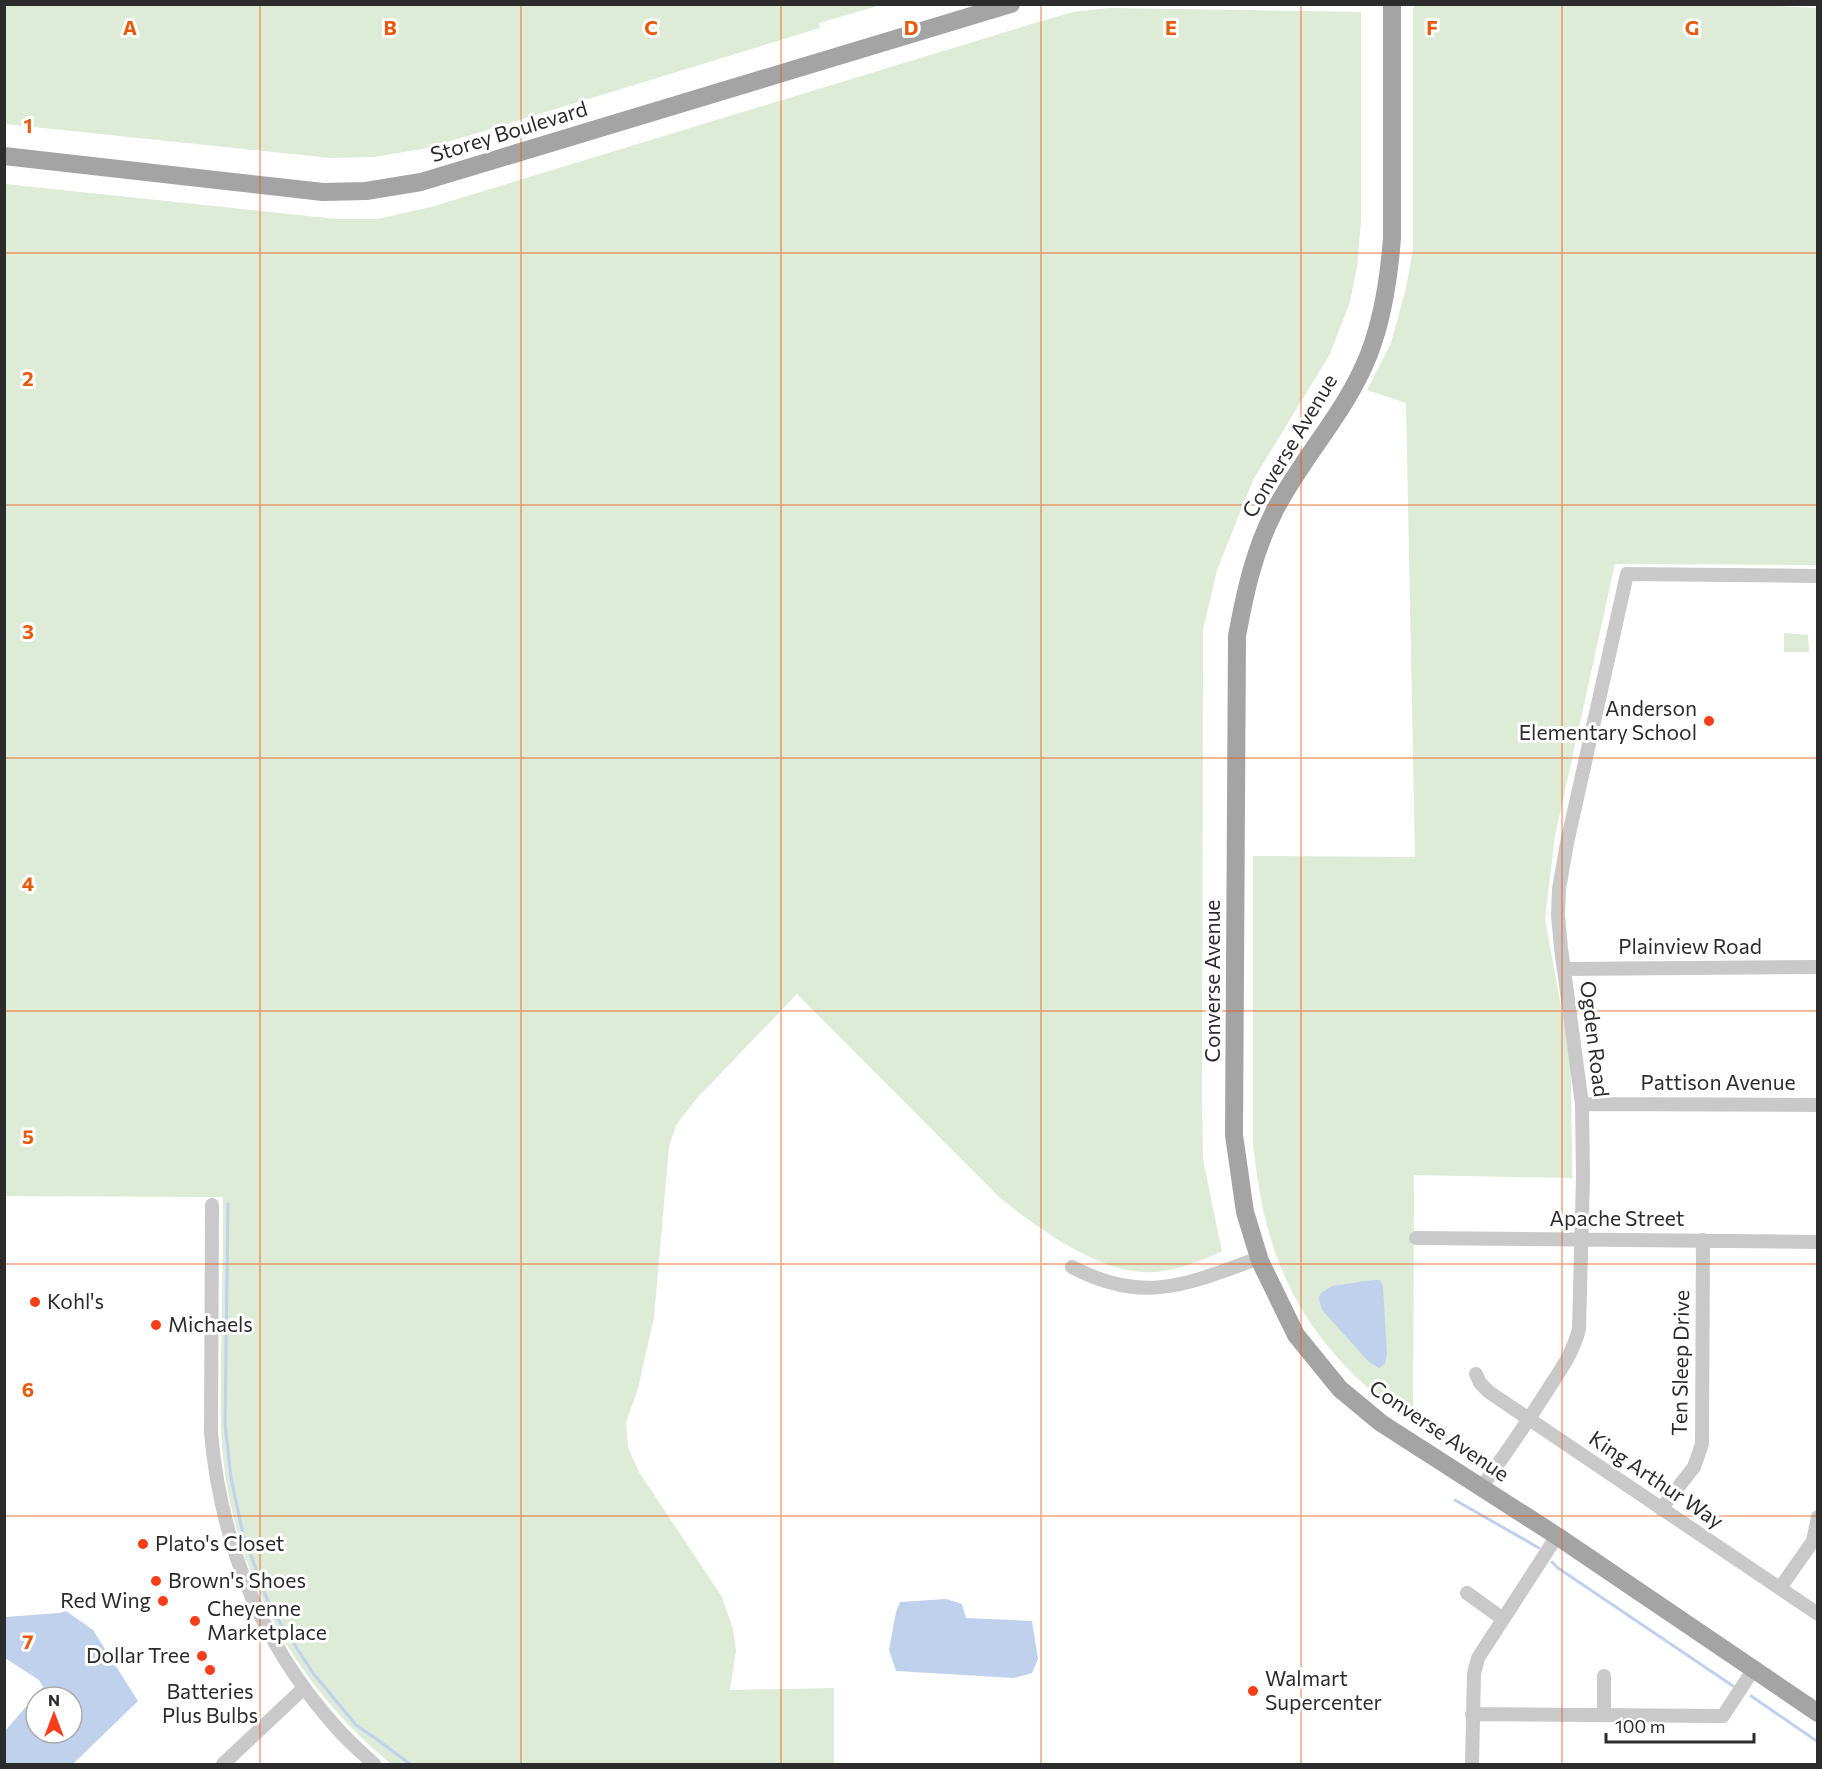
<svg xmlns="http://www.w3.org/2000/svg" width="1822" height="1769" font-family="Commissioner,sans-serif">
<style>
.green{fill:#ddebd7}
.water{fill:#c0d1ee;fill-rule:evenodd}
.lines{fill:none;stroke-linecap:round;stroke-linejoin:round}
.stream{stroke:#c0d1ee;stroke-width:3}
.minor{stroke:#c9c9c9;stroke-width:14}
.major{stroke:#a4a4a4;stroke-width:18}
.grid{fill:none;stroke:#e8590c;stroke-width:1.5;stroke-opacity:0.55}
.poi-dot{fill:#f63e1a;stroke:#fff;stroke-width:2}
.labels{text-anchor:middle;stroke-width:6;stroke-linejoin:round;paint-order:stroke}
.street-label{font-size:21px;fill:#2c2c2c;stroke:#fff}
.poi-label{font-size:21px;fill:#2c2c2c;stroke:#fff;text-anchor:start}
.grid-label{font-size:20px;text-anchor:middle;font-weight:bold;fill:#e8590c;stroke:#fff;stroke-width:6;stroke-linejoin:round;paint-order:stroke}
</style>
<rect width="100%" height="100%" fill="#fff"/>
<path class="green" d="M5,4h876v1l-62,18 1,5 -392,120 -54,9 -44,1 -325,-34z
M1417,4h321l79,4v557l-202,-1 -60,272 -10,83 26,142 1,117 -158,-3 -1,248c-67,-46 -120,-106 -143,-187 -9,-29 -13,-60 -17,-91v-289l162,1 -9,-454 -39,-13 24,-47 15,-55 7,-40v-240z
M1108,8l253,4v209l-4,46 -7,35 -20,52 -77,126 -36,90 -14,60 -1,475 1,54 19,93c-21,8 -43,18 -66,20 -55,4 -116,-43 -157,-75l-202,-203 -100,104 -21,27 -7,22 -15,170 -16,71 -12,35 2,24 11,25 83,125 11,32 3,22 -6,39 104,-2v76h-443c-101,-83 -164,-202 -170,-334 -1,-23 0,-46 0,-69 1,-55 2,-109 2,-164l-218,-1v-1012l331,35h41l54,-12 604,-184 38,-11z
M1784,633l24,2 1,17h-25z"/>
<path class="water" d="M1373,1280h7l3,7 4,67 -2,10 -6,4 -10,-6 -47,-52 -3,-11 1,-5 12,-8z
M946,1599l16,5 4,14 66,3 6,38 -6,14 -18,5 -118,-7 -7,-21 7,-38 4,-10z
M66,1611l27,19 45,71 -65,63h-68v-33l38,-44 -4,-7 -34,-22v-41l54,-4zM36,1697h36v36h-36z"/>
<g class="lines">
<path class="stream" d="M228,1204l-3,220 6,54 12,56 27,73 43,66 43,52 19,13
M1455,1500l84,48
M1552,1562l6,6 175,118
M1751,1696l67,46
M375,1738l35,26"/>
<path class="minor" d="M1564,969l254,-2
M1582,1104l236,1
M212,1205l-1,228c10,112 49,209 124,293 12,14 26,26 39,38
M1416,1238l402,4
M1072,1267c72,38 116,17 187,-9
M1476,1374l4,9 9,9 329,222
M1481,1488c23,-32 45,-64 66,-97 13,-20 26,-38 32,-62l4,-152 -1,-73 -21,-156 -3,-33 1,-26 8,-46 60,-269 191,2
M1661,1509l33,-42 8,-23 1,-204
M1780,1588l33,-47 5,-24
M1467,1593l36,26
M1604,1676v39
M1472,1714l251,2 30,-46
M223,1764l81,-76
M1472,1764l2,-90 4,-16 79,-122"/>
<path class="major" d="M1392,4v234c-3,39 -9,80 -23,116 -22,57 -66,102 -94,156 -21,40 -30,83 -38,126l-3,499 11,77 15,49 36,74 44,54 41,34 176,113 261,177
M4,156l319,36 43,-1 55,-9 590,-178"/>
</g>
<path class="grid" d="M260,4v1760M521,4v1760M781,4v1760M1041,4v1760M1301,4v1760M1562,4v1760M4,253h1814M4,505h1814M4,758h1814M4,1011h1814M4,1264h1814M4,1516h1814"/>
<g class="poi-dot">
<circle cx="1709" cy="721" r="6"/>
<circle cx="35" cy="1302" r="6"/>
<circle cx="156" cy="1325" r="6"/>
<circle cx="143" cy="1544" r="6"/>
<circle cx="156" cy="1581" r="6"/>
<circle cx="163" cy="1601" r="6"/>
<circle cx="195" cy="1621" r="6"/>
<circle cx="202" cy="1656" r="6"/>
<circle cx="210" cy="1670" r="6"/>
<circle cx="1253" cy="1691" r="6"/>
</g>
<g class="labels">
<g class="street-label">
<text transform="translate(509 132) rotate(-17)" y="7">Storey Boulevard</text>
<text transform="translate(1290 446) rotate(-59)" y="7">Converse Avenue</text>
<text x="1690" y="954">Plainview Road</text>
<text transform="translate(1213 981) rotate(-90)" y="7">Converse Avenue</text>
<text transform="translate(1594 1039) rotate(83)" y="7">Ogden Road</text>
<text x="1718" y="1090">Pattison Avenue</text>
<text x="1617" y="1226">Apache Street</text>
<text transform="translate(1681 1363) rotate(-89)" y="7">Ten Sleep Drive</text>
<text transform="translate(1439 1431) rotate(34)" y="7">Converse Avenue</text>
<text transform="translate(1656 1480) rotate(34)" y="7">King Arthur Way</text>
</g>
<g class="poi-label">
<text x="1697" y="716" text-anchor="end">Anderson<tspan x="1697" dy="24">Elementary School</tspan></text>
<text x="47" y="1309">Kohl's</text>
<text x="168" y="1332">Michaels</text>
<text x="155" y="1551">Plato's Closet</text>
<text x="168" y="1588">Brown's Shoes</text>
<text x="151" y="1608" text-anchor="end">Red Wing</text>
<text x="207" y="1616">Cheyenne<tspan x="207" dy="24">Marketplace</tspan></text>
<text x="190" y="1663" text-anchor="end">Dollar Tree</text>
<text x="1265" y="1686">Walmart<tspan x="1265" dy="24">Supercenter</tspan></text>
<text x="210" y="1699" text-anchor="middle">Batteries<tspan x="210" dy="24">Plus Bulbs</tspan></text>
</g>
</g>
<g class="grid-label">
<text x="130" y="35">A</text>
<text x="390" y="35">B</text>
<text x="651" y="35">C</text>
<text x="911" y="35">D</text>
<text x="1171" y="35">E</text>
<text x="1432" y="35">F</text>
<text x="1692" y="35">G</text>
<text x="28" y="133">1</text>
<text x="28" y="386">2</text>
<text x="28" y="639">3</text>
<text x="28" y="891">4</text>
<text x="28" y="1144">5</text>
<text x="28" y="1397">6</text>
<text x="28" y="1649">7</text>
</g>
<rect width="1822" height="1769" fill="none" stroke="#2c2c2c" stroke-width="12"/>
<g transform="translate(54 1715)"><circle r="28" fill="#ffffff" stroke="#ababab" stroke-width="1.5"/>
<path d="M0-4.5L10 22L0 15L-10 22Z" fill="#f63e1a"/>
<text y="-9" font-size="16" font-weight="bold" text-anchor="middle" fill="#2c2c2c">N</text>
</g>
<path d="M1606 1733v9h148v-9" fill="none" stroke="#2c2c2c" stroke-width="3"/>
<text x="1615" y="1733" font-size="18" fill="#2c2c2c" stroke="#ffffff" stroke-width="4.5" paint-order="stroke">100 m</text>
</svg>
